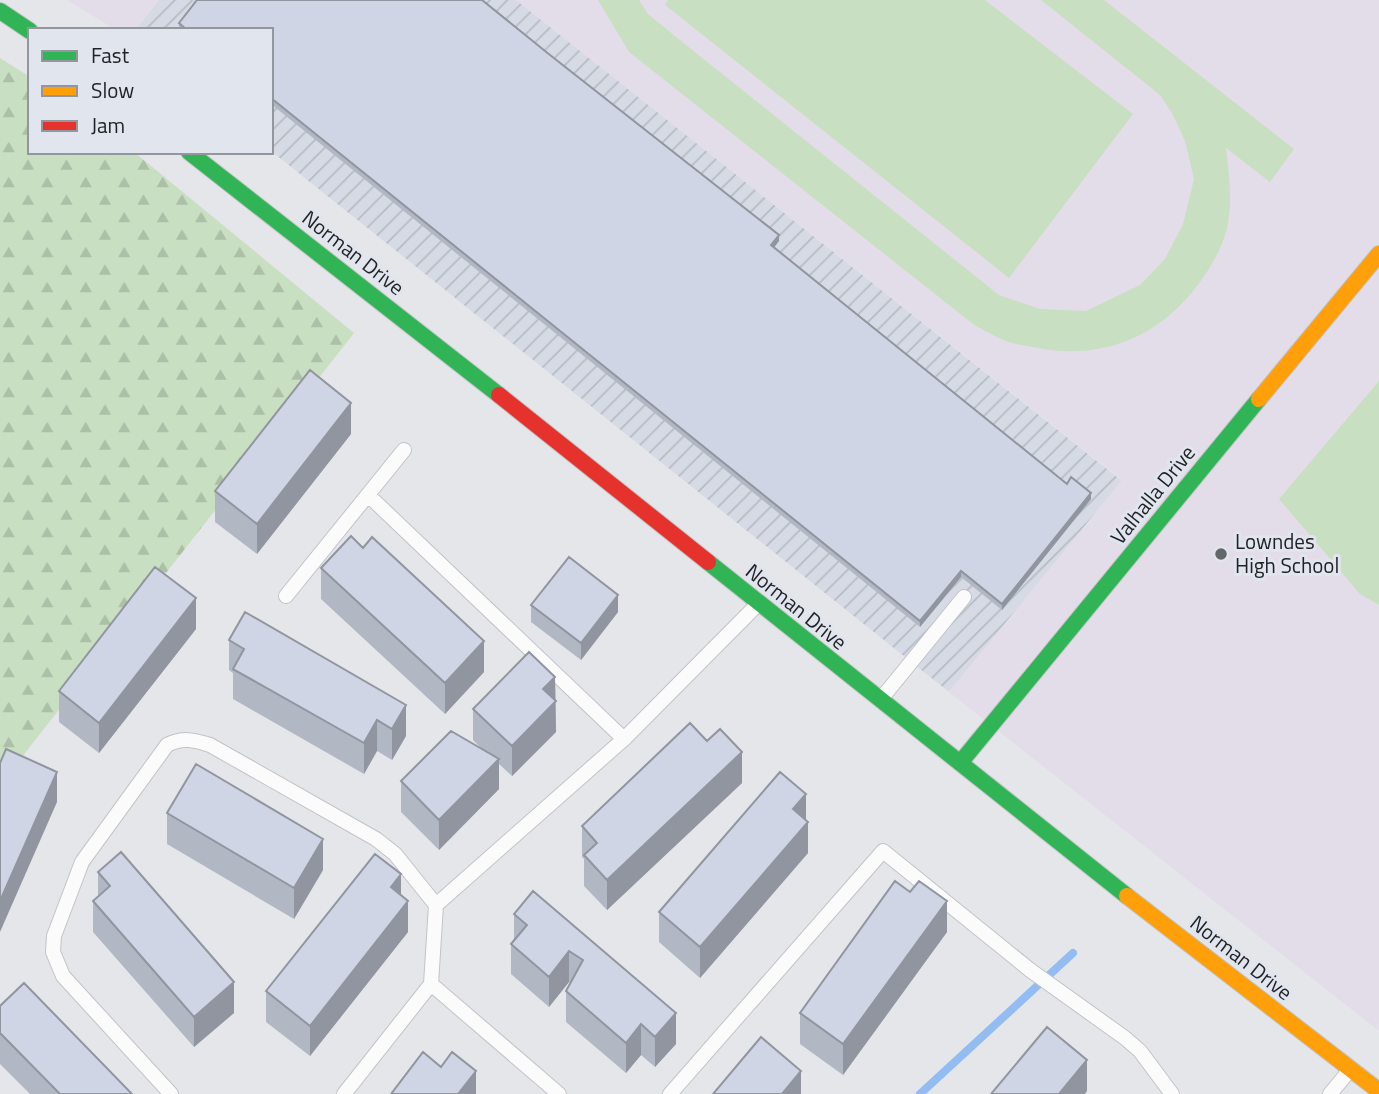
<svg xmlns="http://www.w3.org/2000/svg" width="1379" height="1094" font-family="'Titillium Web',sans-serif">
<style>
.industrial{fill:url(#industrial-furrows)}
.education{fill:#e3dde9}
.forest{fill:url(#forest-firs)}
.garden{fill:#c9dfc2}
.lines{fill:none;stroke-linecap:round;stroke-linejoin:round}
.stream{stroke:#92bcf2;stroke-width:8}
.lane-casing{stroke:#c2c3c7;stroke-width:16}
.fast-casing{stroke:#c2c3c7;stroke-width:18}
.slow-casing{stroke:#c2c3c7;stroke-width:18}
.jam-casing{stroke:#c2c3c7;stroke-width:18}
.lane{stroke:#fbfbfc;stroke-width:14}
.fast{stroke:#30b455;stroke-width:16}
.slow{stroke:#ff9f0a;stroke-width:16}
.jam{stroke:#e5322d;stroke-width:16}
.wall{fill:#b2b7c4}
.shaded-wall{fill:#9195a0}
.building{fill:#cfd5e4;stroke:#9195a0;stroke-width:2}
.poi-dot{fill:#646669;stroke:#e1e5ed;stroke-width:2.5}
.labels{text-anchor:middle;stroke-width:6;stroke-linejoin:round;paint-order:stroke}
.street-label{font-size:21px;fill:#1f2124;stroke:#e1e5ed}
.poi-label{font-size:21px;fill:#1f2124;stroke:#e1e5ed;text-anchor:start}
</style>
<defs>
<pattern id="industrial-furrows" width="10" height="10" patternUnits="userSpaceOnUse" patternTransform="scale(1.75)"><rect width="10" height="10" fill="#d6dae4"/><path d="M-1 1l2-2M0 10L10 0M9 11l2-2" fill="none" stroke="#b7bbc3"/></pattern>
<pattern id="forest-firs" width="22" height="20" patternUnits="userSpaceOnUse" patternTransform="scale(1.75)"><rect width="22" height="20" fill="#c9dfc2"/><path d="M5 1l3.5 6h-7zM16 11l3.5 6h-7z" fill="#acbfa7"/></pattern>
</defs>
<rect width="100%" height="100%" fill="#e4e6ea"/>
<path class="industrial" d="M159,0h357l606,481 -173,211 -678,-541v-121h-136z"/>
<path class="education" d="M67,0h92l-24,30h-19z
M516,0h863v1031l-430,-339 173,-212z"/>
<path class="forest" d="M0,58l30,19v75h104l220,181 -354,452z"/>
<path class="garden" d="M598,0h41l9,14 38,31 313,250 41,14 46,2 54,-26 25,-26 18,-35 11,-45 -9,-38 -13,-28 -12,-18 -119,-95h63l190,149 -24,33 -44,-34c3,28 7,53 1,80 -6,25 -23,51 -39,69 -40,45 -92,62 -150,51 -11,-2 -22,-3 -32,-7 -11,-4 -22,-11 -33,-17l-344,-272z
M668,0h317l148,114 -124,164 -344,-273z
M1379,381v224l-19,-11 -81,-95z"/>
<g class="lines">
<path class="stream" d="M920,1094l153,-141"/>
<defs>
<path id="lane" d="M368,495l256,244
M286,596l118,-146
M881,699l83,-102
M436,905l188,-166 134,-135
M431,984l128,110
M171,1094l-108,-118 -10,-24 1,-16 28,-74 85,-117c16,-8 27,-5 43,0l166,94 19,15 41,51 -5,79 -87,110
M670,1094l213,-243 147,119 95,68 15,13 32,43
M1330,1094l19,-23"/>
<path id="fast" d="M0,11l30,20
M189,152l310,243
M708,562l419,334
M960,763l299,-364"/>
<path id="slow" d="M1259,399l120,-145
M1127,896l252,195"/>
<path id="jam" d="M499,395l209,167"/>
</defs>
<use href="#lane" class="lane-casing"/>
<use href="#fast" class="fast-casing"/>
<use href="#slow" class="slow-casing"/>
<use href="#jam" class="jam-casing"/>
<use href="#lane" class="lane"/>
<use href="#fast" class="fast"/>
<use href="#slow" class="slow"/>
<use href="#jam" class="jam"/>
</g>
<path class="wall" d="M197,0h285l68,55 229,180v6l-5,7 293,236 4,-7 20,16v6l-89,111 -41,-33 -41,50 -649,-523v-74h-91l-1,-1v-6z
M351,434l-94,120 -42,-32v-31z
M321,568l163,104 -39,42 -124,-115z
M531,605l87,7 -37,48 -50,-38z
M196,629l-97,124 -40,-31v-31z
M229,640l177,96 -14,24 -15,-9 -13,23 -131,-75v-26l-4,-3z
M555,677l1,55 -44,44 -13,-12v25l-60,61 -38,-38v-31l82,-31 -10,-10v-31z
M707,741l35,42 -135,127 -23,-24v-27l-2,-2v-31z
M167,813l156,57 -29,49 -127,-75z
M806,820l2,33 -108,125 -41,-36v-30z
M98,872l136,141 -40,34 -101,-115v-31l5,-4z
M533,891l143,153 -21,23 -14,-12 -15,18 -60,-51v-31l5,-8 -2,-1 -20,25 -38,-33v-30l3,-3v-27z
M910,892l37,40 -104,143 -43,-31v-31z
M401,895l7,37 -98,124 -44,-34v-31z
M0,1006l132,88h-102l-30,-30z"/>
<path class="shaded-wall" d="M779,235v6l-8,10v-6z
M351,403v31l-94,120v-30z
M1091,493v6l-89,111v-6z
M961,571v6l-41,50v-6z
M618,595v17l-37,48v-17z
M196,598v31l-97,124v-30z
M484,641v31l-39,42v-31z
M555,677l1,55 -44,44v-30l31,-57z
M406,705v31l-14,24v-31z
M377,720v31l-13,23v-31z
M742,752v31l-135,127v-30z
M499,759v30l-60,61v-30z
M57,772v30l-57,130v-31z
M806,794v30l-13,-15z
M808,822v31l-108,125v-31z
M323,839v31l-29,49v-31z
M401,874v31l-10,-18z
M408,901v31l-98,124v-30z
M947,901v31l-104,143v-31z
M569,951v31l-20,25v-30z
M234,982v31l-40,34v-30z
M676,1013v31l-21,23v-30z
M641,1024v31l-15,18v-30z
M1087,1060v31l-2,3h-26z
M476,1071v23h-18z
M801,1071v23h-19z"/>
<path class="building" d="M197,0h285l68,55 229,180 -8,10 296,239 4,-7 20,16 -89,111 -41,-33 -41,50 -649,-523v-68h-84l-8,-7z
M310,370l41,33 -94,121 -42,-33z
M351,536l12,12 9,-11 112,104 -39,42 -124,-115z
M569,557l49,38 -37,48 -50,-38z
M155,567l41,31 -97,125 -40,-32z
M245,612l161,93 -14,24 -15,-9 -13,23 -131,-74 11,-20 -15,-9z
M529,652l26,25 -12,12 13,12 -44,45 -39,-37z
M690,723l17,18 13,-12 22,23 -135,128 -23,-25 13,-12 -15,-17z
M451,731l48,28 -60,61 -38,-39z
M6,749l51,23 -57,129v-138z
M196,764l127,75 -29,49 -127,-75z
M780,772l26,22 -13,15 15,13 -108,125 -41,-35z
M121,852l113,130 -40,35 -101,-116 17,-15 -12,-14z
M375,854l26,20 -10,13 17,14 -98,125 -44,-35z
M895,881l15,11 9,-11 28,20 -104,143 -43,-31z
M533,891l143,122 -21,24 -14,-13 -15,19 -60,-52 17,-31 -14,-9 -20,26 -38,-33 16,-19 -13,-11z
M24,983l108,111h-72l-60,-61v-27z
M1047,1027l40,33 -28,34h-68z
M761,1037l40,34 -19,23h-69z
M423,1052l18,15 11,-15 24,19 -18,23h-67z"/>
<circle class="poi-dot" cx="1221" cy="554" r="7"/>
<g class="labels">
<g class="street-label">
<text transform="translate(353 253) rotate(38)" y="7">Norman Drive</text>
<text transform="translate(1153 495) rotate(-51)" y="7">Valhalla Drive</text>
<text transform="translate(796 607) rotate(39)" y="7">Norman Drive</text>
<text transform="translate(1241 958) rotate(38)" y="7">Norman Drive</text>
</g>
<g class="poi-label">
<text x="1235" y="549">Lowndes<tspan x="1235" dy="24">High School</tspan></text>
</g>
</g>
<rect x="28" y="28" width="245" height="126" fill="#e1e5ed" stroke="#93979d" stroke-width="2"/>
<rect x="42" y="51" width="35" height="10" fill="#30b455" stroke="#93979d" stroke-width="2"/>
<text x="91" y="63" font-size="21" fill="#1f2124">Fast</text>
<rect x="42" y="86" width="35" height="10" fill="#ff9f0a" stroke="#93979d" stroke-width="2"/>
<text x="91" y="98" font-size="21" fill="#1f2124">Slow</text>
<rect x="42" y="121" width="35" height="10" fill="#e5322d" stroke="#93979d" stroke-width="2"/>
<text x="91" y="133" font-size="21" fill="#1f2124">Jam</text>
</svg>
